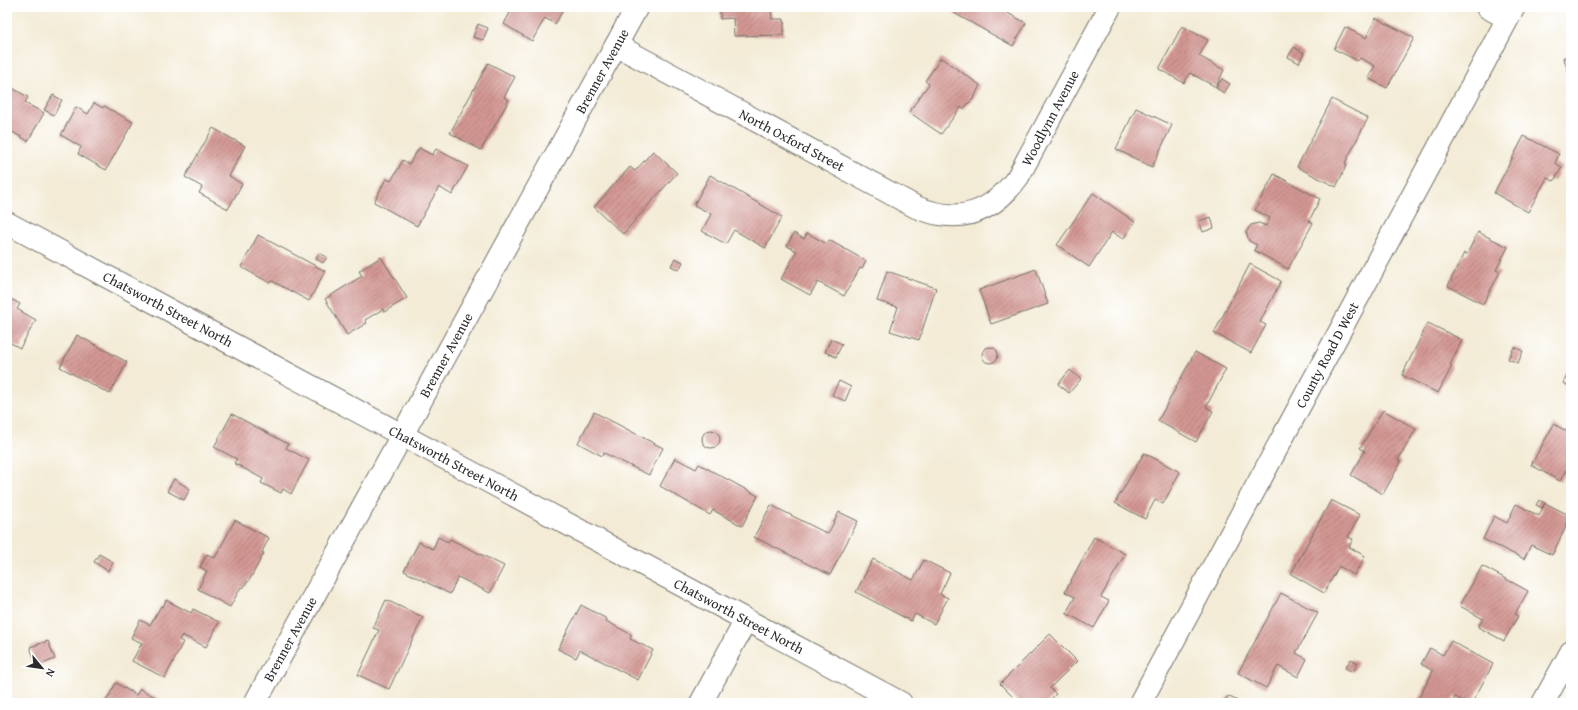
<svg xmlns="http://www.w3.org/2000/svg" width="1578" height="710" font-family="'Gentium Book Plus',serif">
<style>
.building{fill:url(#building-hatch)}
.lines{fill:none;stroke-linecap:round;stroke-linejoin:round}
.minor-casing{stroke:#716e66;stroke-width:24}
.minor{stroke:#fff;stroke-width:22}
.labels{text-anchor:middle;stroke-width:3.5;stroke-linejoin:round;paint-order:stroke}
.street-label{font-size:14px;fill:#2b2b2b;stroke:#fff}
</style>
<defs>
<pattern id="building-hatch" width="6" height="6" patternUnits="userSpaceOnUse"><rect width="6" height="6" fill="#d39793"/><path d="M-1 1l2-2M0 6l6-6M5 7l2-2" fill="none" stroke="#ab7b78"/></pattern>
</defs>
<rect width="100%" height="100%" fill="#fff"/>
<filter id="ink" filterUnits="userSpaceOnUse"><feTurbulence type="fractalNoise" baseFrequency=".025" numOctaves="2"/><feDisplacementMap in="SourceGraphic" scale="8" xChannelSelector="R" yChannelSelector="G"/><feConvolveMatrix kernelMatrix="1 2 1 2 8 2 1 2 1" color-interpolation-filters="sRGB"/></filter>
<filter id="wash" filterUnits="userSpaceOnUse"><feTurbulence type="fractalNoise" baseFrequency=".012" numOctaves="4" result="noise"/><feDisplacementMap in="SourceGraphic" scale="16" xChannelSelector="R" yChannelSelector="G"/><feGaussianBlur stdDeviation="0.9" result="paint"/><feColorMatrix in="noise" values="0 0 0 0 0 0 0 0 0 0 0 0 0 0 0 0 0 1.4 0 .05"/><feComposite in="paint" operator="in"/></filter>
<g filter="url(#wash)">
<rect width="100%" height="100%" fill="#f3ebd5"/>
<g id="blocks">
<path class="building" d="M513,7h46l4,3 -8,14 -10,-6 -13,23 -28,-17z
M720,7h51l1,12h12v16l-50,1 -1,-18 -13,1z
M955,7h52l-3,4 22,12 -13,23 -61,-34z
M1376,18l38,20 -27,50 -19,-10 7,-12 -15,-8 -2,3 -24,-12 11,-22 21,11z
M478,24l10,4 -5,12 -10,-3z
M1182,26l26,14 -9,16 25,14 -8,17 -26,-14 -6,10 -25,-14z
M1294,47l10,6 -5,10 -11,-6z
M1571,54v23l-8,-19z
M941,58l39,27 -6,13 -11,11 -2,-2 -20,27 -32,-22 20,-28 -4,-3z
M488,63l27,14 -11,20 5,3 -28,50 -31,-17z
M1222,79l8,5 -6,9 -8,-5z
M7,85l21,12 -3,6 19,10 -16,28 -21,-12z
M53,95l9,5 -8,15 -10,-5z
M1332,99l36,19 -23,45 2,1 -11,23 -39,-20z
M94,103l9,5 1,-2 29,16 -27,48 -28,-16 3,-7 -20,-12 15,-28 12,7z
M1136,108l36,17 -20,42 -36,-18z
M213,128l32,18 -16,30 13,8 -14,25 -29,-16 3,-6 -17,-10z
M1524,136l35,18 -4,9 7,4 -8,14 -7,-3 -19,34 -34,-19z
M419,148l13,7 4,-6 32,17 -16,29 -13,-8 -22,39 -43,-24 12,-23 5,2 12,-21 6,4z
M653,151l24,22 -54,61 -29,-27 36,-40 5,4z
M1274,174l46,25 -11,22 4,2 -25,46 -34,-19 3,-5 -8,-4 -3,-9 5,-7 8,-2 7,3 4,-8 -15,-8z
M710,175l72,42 -17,31 -31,-18 -8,14 -24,-13 9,-17 -17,-9z
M1093,193l42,29 -12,17 -11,-7 -23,35 -32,-22z
M1211,217l3,11 -11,4 -4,-11z
M1478,232l30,15 -12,23 4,2 -17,32 -35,-18 16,-33 3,1z
M794,233l10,6 3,-6 20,11 2,-4 37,21 -4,8 -2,-1 -16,28 -26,-14 -8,13 -29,-16 16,-28 -10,-5z
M258,235l67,36 -16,30 -37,-20 -2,2 -29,-16z
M319,253l8,4 -4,6 -7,-4z
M381,257l26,41 -23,14 -1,-3 -18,11 2,3 -20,12 -22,-36 37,-23 -3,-5z
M675,258l8,4 -4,8 -8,-4z
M1250,264l31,17 -21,41 6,3 -15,28 -37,-20z
M1036,269l12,35 -57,20 -12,-34z
M887,271l49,17 -17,52 -29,-9 8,-24 -21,-6z
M7,297l13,7 -3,5 19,11 -16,28 -13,-7z
M1428,323l34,17 -12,25 2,1 -14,27 -36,-18z
M77,335l50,27 -17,32 -50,-27z
M831,339l11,5 -6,13 -11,-5z
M982 355a8 8 0 1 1 16 0a8 8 0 1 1-16 0Z
M1514,347l9,4 -5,12 -10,-4z
M1195,352l31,17 -20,38 7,4 -17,31 -38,-21z
M1571,368v19l-8,-4z
M1070,370l11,9 -12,14 -11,-9z
M839,381l12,6 -6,14 -13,-6z
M1383,410l33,19 -18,31 3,2 -18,32 -32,-19 14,-24 -5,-3z
M594,412l69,36 -14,27 -45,-22 -2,3 -24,-13z
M232,414l56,30 -2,4 23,12 -18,34 -8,-5 -2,4 -20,-10 2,-4 -29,-16 3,-4 -23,-12z
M1554,424l17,10v34l-3,-1 -8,14 -29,-16z
M702 439a9 9 0 1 1 18 0a9 9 0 1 1-18 0Z
M1144,453l36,19 -17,32 -8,-4 -10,19 -30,-16z
M675,458l21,11 3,-5 59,32 -16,30 -29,-16 -3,5 -50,-29z
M174,479l16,10 -6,11 -17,-9z
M1331,500l29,15 -12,22 5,2 -4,8 16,9 -11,19 -15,-9 -15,27 -33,-19z
M1539,500l6,3 -3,5 -6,-3z
M1545,503l26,13 -19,39 -21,-10 -7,14 -41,-20 11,-23 13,7 9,-19 23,12z
M771,505l57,29 11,-22 19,9 -28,54 -76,-38z
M235,520l34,18 -7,14 2,1 -14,26 -7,9 -2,-1 -11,20 -32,-18 9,-18 -7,-4 7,-13 8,4z
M438,537l10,5 2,-3 54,27 -14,27 -32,-16 -8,17 -46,-23 15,-29 14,7z
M1094,537l31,17 -24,43 8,4 -15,27 -28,-15 9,-16 -10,-5z
M99,554l14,8 -5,9 -14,-9z
M873,559l40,21 11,-20 26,13 -10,21 8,4 -14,26 -19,-10 -4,7 -55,-29z
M1482,566l46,25 -13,23 3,2 -14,25 -26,-14 5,-8 -23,-13z
M1281,593l37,20 -22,40 11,6 -9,18 -20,-11 -12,22 -28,-15z
M166,600l25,13 2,-4 26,13 -13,25 -24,-12 -3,5 4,2 -18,36 -33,-17 10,-18 -11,-5 9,-18 10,5 11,-19 2,1z
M386,600l37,17 -34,72 -31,-14 21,-45 -6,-2z
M581,605l26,14 -1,2 26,14 -2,4 23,11 -15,30 -58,-30 -4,8 -18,-9z
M1050,634l27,27 -27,27 6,6 -9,9h-28l-19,-19z
M48,641l7,18 -18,7 -7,-19z
M1451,641l42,23 -21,39h-5l-12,-6 -3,6 -35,-1 16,-31 -12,-7 9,-16 13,7z
M1351,659l7,4 -5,9 -8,-4z
M116,683l20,12 4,-6 26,14h-61z
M1228,696l13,7h-17z"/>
</g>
</g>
<g filter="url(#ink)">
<use href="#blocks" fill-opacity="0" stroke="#716e66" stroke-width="1"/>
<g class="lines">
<defs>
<path id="minor" d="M1487,7l20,11
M616,45l300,162c43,18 75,7 102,-30l92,-170
M7,223l894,480
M255,703l382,-696
M701,703l45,-83
M1140,703l374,-696
M1543,703l28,-51"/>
</defs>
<use href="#minor" class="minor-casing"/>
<use href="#minor" class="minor"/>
</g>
</g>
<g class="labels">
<g class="street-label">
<text transform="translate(602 71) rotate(-61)" y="5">Brenner Avenue</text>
<text transform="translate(1050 118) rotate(-62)" y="5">Woodlynn Avenue</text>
<text transform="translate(792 140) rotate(28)" y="5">North Oxford Street</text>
<text transform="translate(168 309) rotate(28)" y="5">Chatsworth Street North</text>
<text transform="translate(446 355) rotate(-61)" y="5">Brenner Avenue</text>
<text transform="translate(1327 355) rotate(-62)" y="5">County Road D West</text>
<text transform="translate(454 463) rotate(28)" y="5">Chatsworth Street North</text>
<text transform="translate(739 616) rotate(28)" y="5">Chatsworth Street North</text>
<text transform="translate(290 639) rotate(-61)" y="5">Brenner Avenue</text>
</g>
</g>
<rect width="1578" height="710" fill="none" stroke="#fff" stroke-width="24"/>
<g transform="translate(42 668) rotate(119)" stroke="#ffffff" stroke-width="3" paint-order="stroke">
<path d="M0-3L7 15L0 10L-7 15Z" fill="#2b2b2b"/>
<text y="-6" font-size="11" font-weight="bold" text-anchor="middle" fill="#2b2b2b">N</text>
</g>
</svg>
